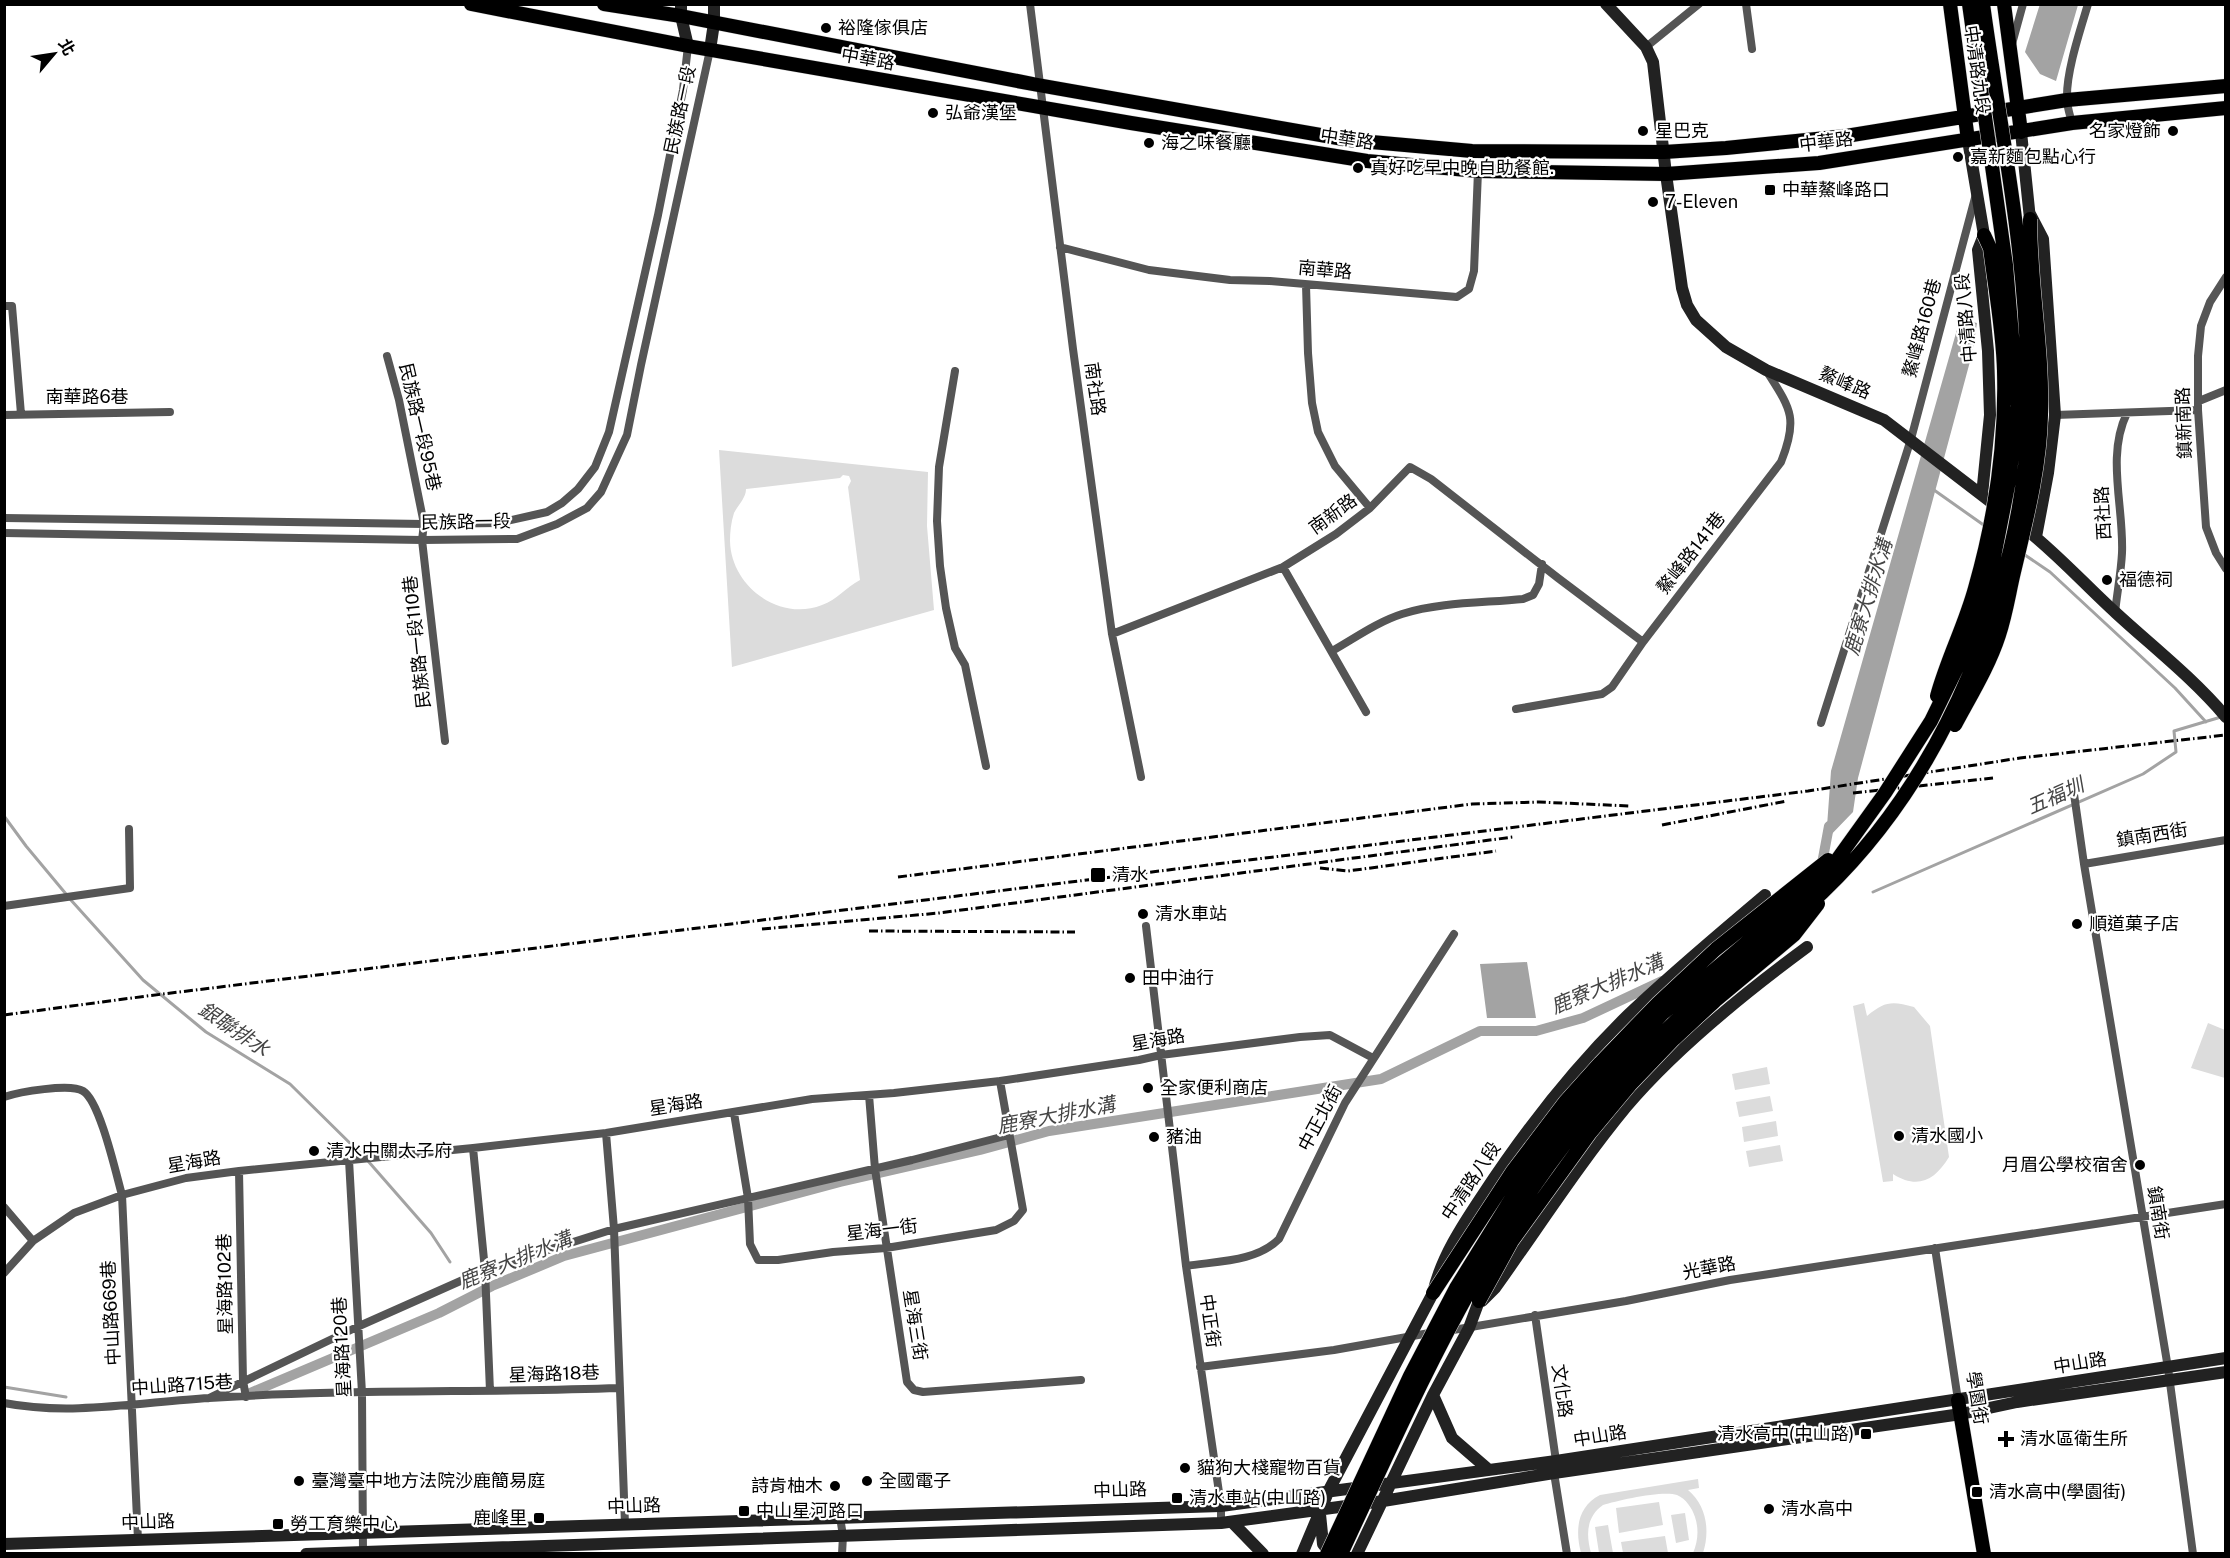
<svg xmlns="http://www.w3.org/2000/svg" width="2230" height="1558" font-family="'Public Sans','Noto Sans TC',sans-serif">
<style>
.green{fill:#dcdcdc;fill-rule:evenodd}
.water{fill:#a3a3a3}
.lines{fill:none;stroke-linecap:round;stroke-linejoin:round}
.stream{stroke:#a3a3a3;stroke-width:3}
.canal{stroke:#a3a3a3;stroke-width:10}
.primary-casing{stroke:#dbdbdb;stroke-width:15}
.street{stroke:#555;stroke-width:8}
.secondary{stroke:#222;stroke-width:12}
.primary{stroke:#000;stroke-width:14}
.rail{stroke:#000;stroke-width:3;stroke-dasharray:9 3 1.5 3;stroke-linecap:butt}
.primary-bridge-casing{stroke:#dbdbdb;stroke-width:15;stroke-linecap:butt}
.primary-bridge{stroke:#000;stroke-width:14}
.poi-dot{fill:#000;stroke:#fff;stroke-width:2}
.labels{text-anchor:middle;stroke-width:4.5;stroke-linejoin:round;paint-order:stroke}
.poi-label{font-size:18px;fill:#000;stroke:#fff;text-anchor:start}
.street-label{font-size:18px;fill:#000;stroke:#fff}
.water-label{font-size:20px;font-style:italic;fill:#444;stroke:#fff}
</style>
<rect width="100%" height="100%" fill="#fff"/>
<path class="green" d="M719,450l209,22 -1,54 7,84 -202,57zM843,475l6,1 2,5 -3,6 12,93c-14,7 -23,20 -38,25 -43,17 -91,-19 -92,-64 0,-9 1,-19 4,-28 4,-8 12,-15 12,-24l94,-11z
M1864,1003l3,13c18,-15 25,-15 47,-9l16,19 19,131c-14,23 -31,33 -56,17v7l-10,1 -30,-176z
M2208,1023l17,7v48l-34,-10z
M1767,1067l3,17 -35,6 -3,-16z
M1770,1096l3,15 -34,6 -3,-15z
M1776,1121l2,15 -34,6 -2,-15z
M1780,1145l3,16 -34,6 -3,-16z
M1698,1479l1,9 -11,2c19,16 22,41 15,63h-10c5,-11 6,-24 2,-36 -3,-9 -9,-18 -18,-22 -13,-5 -59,5 -74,10 -17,12 -17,30 -12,48h-10c-6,-23 -4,-46 19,-58z
M1659,1502l4,23 -44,8 -3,-25z
M1685,1513l4,27 -13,3 -5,-28z
M1608,1525l5,28h-14l-4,-26z
M1665,1536l3,17h-45l-2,-11z"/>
<path class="water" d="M2040,4l38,1 -22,76 -16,-7 -15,-22z
M1960,319l17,4 -5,31 -114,424 -5,34 -27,28 5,-69z
M1527,962l9,56h-49l-7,-54z"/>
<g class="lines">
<path class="stream" d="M1934,490l51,36
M2022,553l28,19 125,116 31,34
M4,816l22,30 40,48
M1873,892l270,-118 33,-22 -2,-21 47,-14
M70,899l73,81 63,52 84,52 73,72
M368,1161l63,72 19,29
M4,1387l62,10"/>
<path class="canal" d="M1821,869l8,-43
M1709,959l14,-6 22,-19
M250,1393l189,-80 53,-27 72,-30 276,-74 140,-32 69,-19 332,-52 99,-48h56l47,-13 79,-37"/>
<defs>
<path id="primary" d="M471,4l217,42 443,77 236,38 111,10 188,3 153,-11 253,-40 154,-15
M604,4l77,12 357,69 311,55 123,11 192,1 62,-4 120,-12 221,-36 159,-14
M1950,4l18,136
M2004,4l17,128
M1958,1400l26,154"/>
</defs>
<use href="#primary" class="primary-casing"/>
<path class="street" d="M1030,4l43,345 39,285 29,143
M1746,4l6,45
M2012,44l11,-40
M1646,47l53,-43
M2072,123c-2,-8 -5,-16 -5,-24 -1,-27 13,-68 21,-95
M1060,247l89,23 81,10 40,1 187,16 12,-8 5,-18 4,-100
M2226,277l-16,25 -9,24 -3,30v54l8,117 10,26 10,16
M1306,285l2,68 4,50 6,29 17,34 35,42
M4,306h8l9,108
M387,356l12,44 25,124 -2,16 23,201
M955,371l-16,96 -2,54 3,45 6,42 9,40 10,17 21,101
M2199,401l27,-11
M4,415l166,-3
M2055,415l143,-5
M4,518l420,6 74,-1 49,-11 15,-9 16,-14 17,-22 14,-35 49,-217 25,-125 5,-44
M4,533l418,7 95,-1 40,-15 30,-16 14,-16 26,-57 14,-70 69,-315
M1283,567l83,145
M2115,613c2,-20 6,-40 7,-60 2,-46 -16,-97 5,-140
M1112,634l171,-67 53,-33 34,-26 40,-41 21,12 127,99 85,64 138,-180c18,-45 9,-54 -15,-92
M1332,651c23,-13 45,-29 70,-37 38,-12 82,-11 121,-15l10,-4 6,-11 3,-20
M1516,709l86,-15 10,-7 31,-45
M1821,723l90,-284 65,-245
M2074,794l10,70 84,504 25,186
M2084,864l142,-24
M4,906l126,-18 -1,-59
M1146,926l40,340 35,240v17
M869,1095l6,74 32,213 7,8 9,2 158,-12
M4,1097c15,-5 66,-14 79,-6 17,10 33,83 39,104l16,345
M734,1113l14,85 2,46 8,16h20l55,-8 53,-4 110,-18 18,-9 9,-11 -23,-129
M606,1133l8,96 11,295
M473,1148l12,122 5,121
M349,1160l13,233 1,161
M239,1171l4,210 3,16
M4,1207l29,34
M1935,1248l23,152
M1186,1266c31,-5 70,-4 93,-27l66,-136 109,-169
M4,1273l29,-32 41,-28 48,-18 64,-17 53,-7 234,-23 133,-15 206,-34 82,-6 106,-12 139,-21 22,-5 139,-18 30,-2 43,23
M1535,1315l21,146 -2,12 13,81
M1447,1331l179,-30 104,-21 496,-76
M1200,1367l134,-17 101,-18
M209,1398l148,-71 128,-57 129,-41 298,-69 97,-25
M4,1403c67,13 138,-1 205,-5 137,-9 274,-5 411,-10
M840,1517l3,19 -1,18"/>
<path class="secondary" d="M681,4v12l7,30
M1606,4l40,43 7,15 13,112 16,114 5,17 9,15 30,27 40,23 118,50 116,89
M710,50l4,-27v-19
M2021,132l9,87
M1968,140l16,95 -6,15 10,101 2,64 -8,80
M2030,214l13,25 12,176 -7,58 -12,64
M2018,523c36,27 65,60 98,90 37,34 77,65 110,104
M1482,1301l13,-13c43,-60 84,-124 131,-181 49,-58 120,-115 181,-160
M1433,1395l19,43 37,32
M1320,1514l3,30 8,10
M1232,1522l31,32
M4,1544l1217,-38 335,-45 670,-103
M306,1554l915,-31 162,-22 171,-28 407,-59 56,-12 209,-30
M1302,1554l27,-64 104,-197c8,-35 29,-67 49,-97 42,-64 91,-127 146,-181 44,-42 91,-81 137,-120
M1357,1554l76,-159 36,-67 10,-27"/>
<use href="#primary" class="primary"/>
<path class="rail" d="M1853,793l140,-15
M1662,825l125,-24
M1320,868l28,3 148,-20
M898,877l574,-73 67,-2 90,4
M762,929l177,-16 574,-76
M869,931l206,1
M4,1015l143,-19 1661,-205 212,-33 206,-23"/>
<defs>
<path id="primary-bridge" d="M1937,696c10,-37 28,-71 38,-108 20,-70 31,-144 29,-217 -1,-41 -9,-83 -14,-123l-6,-13
M1955,725c16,-30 34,-59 44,-90 7,-21 10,-42 15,-63 12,-51 26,-104 27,-157 2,-66 -11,-131 -11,-196
M1433,1293l79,-121 53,-70 35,-39 58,-60 58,-54 112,-89
M1479,1301l33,-60 78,-108 40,-48 44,-46 41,-38 79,-66 24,-31
M1327,1554l83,-178 46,-88 73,-118 54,-70 79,-86 129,-109 43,-41 51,-71 46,-72 41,-84 21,-75 16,-81 9,-75 -12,-141 -37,-261
M1341,1554c69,-148 135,-301 238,-428 33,-42 70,-82 110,-117 44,-40 91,-76 134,-117 124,-119 196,-301 206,-471 1,-21 -2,-42 -2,-63 -3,-118 -28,-236 -44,-354"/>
</defs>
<use href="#primary-bridge" class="primary-bridge-casing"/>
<use href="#primary-bridge" class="primary-bridge"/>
</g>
<g class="poi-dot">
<circle cx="826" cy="28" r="6"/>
<circle cx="933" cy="113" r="6"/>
<circle cx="1643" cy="131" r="6"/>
<circle cx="2173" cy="131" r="6"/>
<circle cx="1149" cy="143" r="6"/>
<circle cx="1958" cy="157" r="6"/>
<circle cx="1358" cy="168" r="6"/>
<rect x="1764" y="184" width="12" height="12" rx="3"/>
<circle cx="1653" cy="202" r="6"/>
<circle cx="2107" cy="580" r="6"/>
<rect x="1090" y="867" width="16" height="16" rx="3"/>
<circle cx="1143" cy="914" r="6"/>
<circle cx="2077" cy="924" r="6"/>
<circle cx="1130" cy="978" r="6"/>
<circle cx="1148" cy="1088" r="6"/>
<circle cx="1899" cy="1136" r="6"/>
<circle cx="1154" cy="1137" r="6"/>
<circle cx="314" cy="1151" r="6"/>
<circle cx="2140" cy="1165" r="6"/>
<rect x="1860" y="1428" width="12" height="12" rx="3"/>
<path d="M2003 1430h6v6h6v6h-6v6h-6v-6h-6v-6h6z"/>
<circle cx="1185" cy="1468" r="6"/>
<circle cx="299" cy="1481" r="6"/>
<circle cx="867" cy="1481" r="6"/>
<circle cx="835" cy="1486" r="6"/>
<rect x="1971" y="1486" width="12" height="12" rx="3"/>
<rect x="1171" y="1492" width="12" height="12" rx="3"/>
<circle cx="1769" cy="1509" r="6"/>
<rect x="738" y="1505" width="12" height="12" rx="3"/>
<rect x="533" y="1512" width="12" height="12" rx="3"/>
<rect x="272" y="1518" width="12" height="12" rx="3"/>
</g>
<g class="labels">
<g class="poi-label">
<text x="838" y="34">裕隆傢俱店</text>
<text x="945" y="119">弘爺漢堡</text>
<text x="1655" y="137">星巴克</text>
<text x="2161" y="137" text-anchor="end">名家燈飾</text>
<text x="1161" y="149">海之味餐廳</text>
<text x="1970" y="163">嘉新麵包點心行</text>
<text x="1370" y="174">真好吃早中晚自助餐館.</text>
<text x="1782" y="196">中華鰲峰路口</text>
<text x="1665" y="208">7-Eleven</text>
<text x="2119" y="586">福德祠</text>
<text x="1112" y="881">清水</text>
<text x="1155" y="920">清水車站</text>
<text x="2089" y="930">順道菓子店</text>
<text x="1142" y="984">田中油行</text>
<text x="1160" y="1094">全家便利商店</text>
<text x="1911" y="1142">清水國小</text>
<text x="1166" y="1143">豬油</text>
<text x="326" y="1157">清水中關太子府</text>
<text x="2128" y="1171" text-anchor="end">月眉公學校宿舍</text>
<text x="1854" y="1440" text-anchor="end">清水高中(中山路)</text>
<text x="2020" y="1445">清水區衛生所</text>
<text x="1197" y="1474">貓狗大棧寵物百貨</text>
<text x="311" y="1487">臺灣臺中地方法院沙鹿簡易庭</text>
<text x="879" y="1487">全國電子</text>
<text x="823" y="1492" text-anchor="end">詩肯柚木</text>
<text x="1989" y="1498">清水高中(學園街)</text>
<text x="1189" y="1504">清水車站(中山路)</text>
<text x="1781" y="1515">清水高中</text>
<text x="756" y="1517">中山星河路口</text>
<text x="527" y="1524" text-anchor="end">鹿峰里</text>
<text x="290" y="1530">勞工育樂中心</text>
</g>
<g class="street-label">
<text transform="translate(868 59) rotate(10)" y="6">中華路</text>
<text transform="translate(1977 70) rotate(82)" y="6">中清路九段</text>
<text transform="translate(680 110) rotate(-78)" y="6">民族路一段</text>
<text transform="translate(1347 139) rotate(9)" y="6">中華路</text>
<text transform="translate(1826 142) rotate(-7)" y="6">中華路</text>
<text transform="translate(1325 270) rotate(5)" y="6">南華路</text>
<text transform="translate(1966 318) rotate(-95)" y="6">中清路八段</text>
<text transform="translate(1922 328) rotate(-75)" y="6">鰲峰路160巷</text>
<text transform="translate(1845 383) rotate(23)" y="6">鰲峰路</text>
<text transform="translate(1095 389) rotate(82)" y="6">南社路</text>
<text x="87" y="403">南華路6巷</text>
<text transform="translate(2184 423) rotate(-92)" y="6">鎮新南路</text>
<text transform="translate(420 427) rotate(77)" y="6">民族路一段95巷</text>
<text transform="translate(2103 513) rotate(-93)" y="6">西社路</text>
<text transform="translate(1333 514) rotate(-36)" y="6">南新路</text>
<text transform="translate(466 522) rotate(-1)" y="6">民族路一段</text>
<text transform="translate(1691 553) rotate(-52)" y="6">鰲峰路141巷</text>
<text transform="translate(417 642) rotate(-96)" y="6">民族路一段110巷</text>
<text transform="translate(2152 835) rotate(-9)" y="6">鎮南西街</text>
<text transform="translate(1158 1040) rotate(-10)" y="6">星海路</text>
<text transform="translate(676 1105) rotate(-9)" y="6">星海路</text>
<text transform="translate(1320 1118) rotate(-62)" y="6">中正北街</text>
<text transform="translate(194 1162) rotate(-10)" y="6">星海路</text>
<text transform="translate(1471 1181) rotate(-56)" y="6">中清路八段</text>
<text transform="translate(2158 1213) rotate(81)" y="6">鎮南街</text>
<text transform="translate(882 1230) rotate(-7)" y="6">星海一街</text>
<text transform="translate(1709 1268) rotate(-11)" y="6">光華路</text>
<text transform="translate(225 1284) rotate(-91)" y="6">星海路102巷</text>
<text transform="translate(111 1313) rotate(-93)" y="6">中山路669巷</text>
<text transform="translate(1210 1321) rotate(82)" y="6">中正街</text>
<text transform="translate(915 1325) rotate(81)" y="6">星海三街</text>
<text transform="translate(342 1347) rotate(-93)" y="6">星海路120巷</text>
<text transform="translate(2080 1363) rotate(-9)" y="6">中山路</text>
<text transform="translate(554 1374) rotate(-2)" y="6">星海路18巷</text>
<text transform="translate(182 1385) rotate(-4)" y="6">中山路715巷</text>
<text transform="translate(1562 1391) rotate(82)" y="6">文化路</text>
<text transform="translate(1977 1398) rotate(81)" y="6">學園街</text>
<text transform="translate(1600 1436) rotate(-9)" y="6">中山路</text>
<text transform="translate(1120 1490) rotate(-2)" y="6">中山路</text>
<text transform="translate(634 1506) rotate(-2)" y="6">中山路</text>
<text transform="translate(148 1522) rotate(-2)" y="6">中山路</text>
</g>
<g class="water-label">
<text transform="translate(1868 597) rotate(-73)" y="7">鹿寮大排水溝</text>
<text transform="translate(2055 796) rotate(-24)" y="7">五福圳</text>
<text transform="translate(1607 984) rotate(-23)" y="7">鹿寮大排水溝</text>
<text transform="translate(234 1029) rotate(34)" y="7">銀聯排水</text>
<text transform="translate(1056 1115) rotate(-11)" y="7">鹿寮大排水溝</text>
<text transform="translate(515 1260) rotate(-22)" y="7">鹿寮大排水溝</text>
</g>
</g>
<rect width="2230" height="1558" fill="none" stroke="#000000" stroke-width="12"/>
<g transform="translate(54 54) rotate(61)" stroke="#ffffff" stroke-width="4.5" paint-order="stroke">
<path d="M0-4.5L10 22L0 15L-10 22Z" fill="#000000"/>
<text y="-9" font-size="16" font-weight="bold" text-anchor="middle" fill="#000000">北</text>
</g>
</svg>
